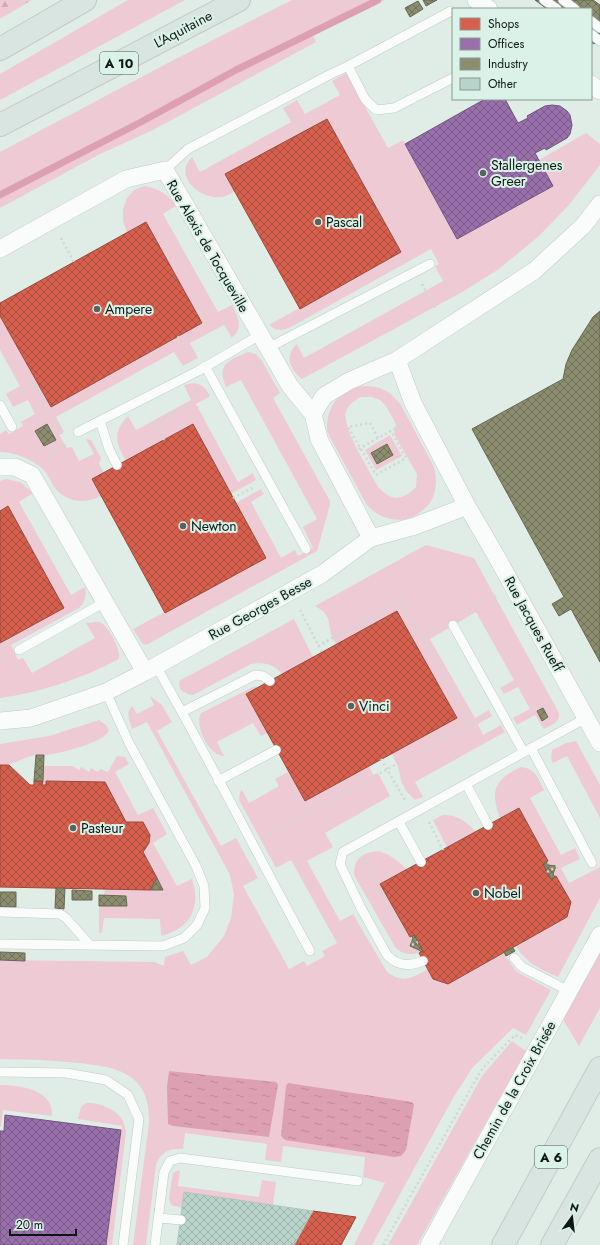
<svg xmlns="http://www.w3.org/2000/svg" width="600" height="1245" font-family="Jost,sans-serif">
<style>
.grass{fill:#eecad4;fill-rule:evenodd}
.forest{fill:url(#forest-firs)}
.water{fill:url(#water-ripples)}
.shops{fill:url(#shops-cross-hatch);stroke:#9a4a3c}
.offices{fill:url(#offices-cross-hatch);stroke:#70557e}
.industry{fill:url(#industry-cross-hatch);stroke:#666953}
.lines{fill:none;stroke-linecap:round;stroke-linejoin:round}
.stream{stroke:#dca0b2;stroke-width:7}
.building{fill:url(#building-cross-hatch);stroke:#bac4bf}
.lane-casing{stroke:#c0cac5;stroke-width:10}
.street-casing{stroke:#c0cac5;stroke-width:18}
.highway-casing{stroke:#c4cac7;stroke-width:24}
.path{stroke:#d2d6d4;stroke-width:2.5;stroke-dasharray:2 3;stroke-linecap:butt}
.lane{stroke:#fafcfb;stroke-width:9}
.street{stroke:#fafcfb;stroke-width:17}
.highway{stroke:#d8e5e0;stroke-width:22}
.poi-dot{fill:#58625e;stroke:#dbf2e8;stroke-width:1.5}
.labels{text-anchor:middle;stroke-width:4;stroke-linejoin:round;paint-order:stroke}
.shield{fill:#dbf2e8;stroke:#4c5954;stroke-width:1}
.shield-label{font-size:13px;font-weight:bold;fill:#0f1714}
.street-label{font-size:14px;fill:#0f1714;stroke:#dbf2e8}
.poi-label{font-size:14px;fill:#0f1714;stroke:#dbf2e8;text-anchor:start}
</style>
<defs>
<pattern id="forest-firs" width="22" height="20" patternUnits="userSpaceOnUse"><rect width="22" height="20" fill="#eecad4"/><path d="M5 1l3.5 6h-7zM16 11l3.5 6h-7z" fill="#cbadb5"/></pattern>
<pattern id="water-ripples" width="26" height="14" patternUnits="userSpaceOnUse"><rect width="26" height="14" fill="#dca0b2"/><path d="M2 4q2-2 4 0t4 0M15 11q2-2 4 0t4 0" fill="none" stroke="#bc8998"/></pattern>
<pattern id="shops-cross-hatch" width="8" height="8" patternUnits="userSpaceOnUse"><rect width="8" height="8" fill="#d6604d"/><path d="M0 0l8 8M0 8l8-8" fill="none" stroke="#ac4e3f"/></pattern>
<pattern id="offices-cross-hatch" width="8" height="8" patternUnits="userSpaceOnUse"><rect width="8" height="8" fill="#9970ab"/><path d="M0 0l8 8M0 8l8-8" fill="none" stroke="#7b5b8a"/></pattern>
<pattern id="industry-cross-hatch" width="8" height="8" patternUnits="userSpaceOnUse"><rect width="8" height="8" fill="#8c8c6e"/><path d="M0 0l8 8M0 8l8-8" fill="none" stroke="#717159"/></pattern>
<pattern id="building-cross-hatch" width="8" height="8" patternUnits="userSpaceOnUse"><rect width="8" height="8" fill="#b8d3c9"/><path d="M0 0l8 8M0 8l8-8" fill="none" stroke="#9db4ac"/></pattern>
</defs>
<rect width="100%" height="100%" fill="#e0ede7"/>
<path class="grass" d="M128,0h57l-185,100v-26z
M292,0h93l-72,35 3,7 -163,88 -53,24 -100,54v-56l164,-87z
M346,73l42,75 15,-8 54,99 96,-53 -14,-26 47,-27 14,11v21l-32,41 -30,31 -39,32 -35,22 -162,88c-12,-9 -18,-24 -5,-35l7,14 139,-77 -8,-15 4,-2 -8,-15 -142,79c-9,3 -13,3 -20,-3l131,-73 -73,-133 -101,55 9,17c-3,2 -6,4 -9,5 -21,7 -55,-18 -34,-39l8,15 91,-50 -8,-14 14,-8 8,14 35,-19 -8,-14z
M144,186c17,3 22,8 33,19l-14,9 55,98 14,-7c6,13 12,22 0,33l-8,-13 -34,18 8,15 -15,8 -9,-14 -118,65 8,15 -5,3 8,13 5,-1 7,14 15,-7 -8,-15 5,1 10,18 -2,6 5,9 -12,7 9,16c-17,9 -35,6 -47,-9 -4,-6 -6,-13 -11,-18 -11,-10 -29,-17 -43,-17v-18l6,-4 3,4 14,-8 -2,-4 14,-8 -7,-14 -15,7 -7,-13 14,-8 -20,-36v-34l51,91 151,-84 -75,-90 -4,-12v-12l4,-11 7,-8z
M248,352l8,2 6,7 18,32 -7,5 57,103v4l-13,46 -171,94 -4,-2 -9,-14 133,-71 -30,-55 25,-14 3,5 -13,8 30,56 14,-8 3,6 15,-8 -10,-21 14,-8 -76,-139 -15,7c-10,-23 3,-27 22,-35z
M192,383c9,0 14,5 18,13l-14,8 42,78 15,-9 3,7 -25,14 -105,-33c-10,-17 -14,-29 2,-45l8,14 55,-30 -7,-15z
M362,386c19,0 27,4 39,19l33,62c3,12 3,25 -4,36 -5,6 -15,14 -23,16 -12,3 -28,-2 -37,-11 -3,-2 -5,-7 -7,-10l-32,-59 -4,-8v-8l2,-10 4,-9 7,-9 10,-6zM361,397h11l8,3 6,6 10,18 -2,10 23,40 -1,13c-13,13 -24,15 -37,1 -8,-14 -38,-62 -33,-76 2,-8 9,-11 15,-15z
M390,435l12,21 -26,14 -11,-20z
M6,479l14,3 13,11 -14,9 52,93 14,-8c2,8 0,15 -6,21l-68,37 7,15 5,-2 9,15 63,-35 -9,-15c4,0 9,-2 13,-1 10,3 22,28 20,37 -38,20 -77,33 -119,39v-55l64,-35 -56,-102 -8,4v-29z
M426,545l48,13 85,155c1,10 -8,12 -15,16l-9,-14 -18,10 -4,-7 17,-9 -12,-22 -14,7 -4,-6 14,-8 -38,-68 -46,27 45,79 14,-8 3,6 -14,8 5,11 18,-10 4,7 -90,50 8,15 -8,3 -9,-9 -5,-10 -2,-11 -7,-17 64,-36 -58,-106 -62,33 -5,-9 -3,-17 -5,-7 -8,-5z
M294,619l19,38 -31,17c-8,-10 -18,-12 -31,-10l-58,31 -6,-1 -7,-5 -1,-8z
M253,687h6l-13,7 21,39 -6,3 -8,-13 -36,19 7,14c-15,0 -30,-30 -23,-43z
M150,696l12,9 10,17 -15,9 64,115 15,-8 22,40 -15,8 46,83 15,-8 3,5 18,-10 -3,-5 15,-8 -46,-83 -15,8 -37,-68 1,-8 2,-2 7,13 30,-17 -4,-7 13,-7 17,29 64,-35 4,9 5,-2 12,23 -65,37 8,14 -26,14 33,60 13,-7 34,58c16,12 25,6 41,-3l5,10 15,5 55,-31 14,19 34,18 -25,45 -13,-7 -40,39 -20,31 -81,147h-18l31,-62 -22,-6 2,-20 -82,-11 -2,16 -16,-2 2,-16 -82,-11 -2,16c-14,-1 -22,3 -27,16l-10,80h-13l16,-122c2,-54 -38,-57 -81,-61 -23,-2 -45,-3 -68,-3v-99l155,2 9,4 1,-9 18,-6 8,14 16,-8 17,-21 7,-18 3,-24 -4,-19 -83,-153 -15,7c-2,-8 -7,-16 0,-23l5,8 17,-9z
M99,720l7,5 3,5c-4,13 -51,24 -65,25 -3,0 -6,-1 -9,0 -13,3 -20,10 -35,10v-21l49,-8z
M576,741l24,44v33l-33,-62 -14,7 -2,-5 1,-8 14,-7z
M117,756l8,1 4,7 -14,8 23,43 15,-7 14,26 -14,9 24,43 15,-7c9,29 -1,49 -31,57l-1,-17 -56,-1 -2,15h-3v-27h28l-1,-10 -22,-1 1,-6 38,-37 7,-18 -7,-12h-17l-22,-40 -57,-1 -1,4h-4l2,-19h28l7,4 2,-3 8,5 2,-4 7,4 2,-3 8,3z
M521,767c15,2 17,11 23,23l-14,8 31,57 14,-7 5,11 -19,9 8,15 31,-16v31l-42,79c-17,-7 -33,-15 -42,-31l51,-29 4,-15 -15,-26 -1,1 -2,-3 3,-8 -8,-1 -2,-3 2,-1 -29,-53 -19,10c-10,-27 -6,-39 21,-51z
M443,815c15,0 23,6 33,17l-29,15 -14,-27z
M378,851c13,4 20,9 29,19l-27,15 30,52 2,-1 1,2 -3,8 9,4 2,2c-10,4 -20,2 -26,-5l-41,-72c0,-18 9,-22 24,-24z
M600,948v60l-21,38 -17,-28z
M512,1041l14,10 -109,194h-29l94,-169z
M0,1085c19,0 54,4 52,31l-49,-6 -2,17 -1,-1z
M86,1103c11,-1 28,5 35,15 3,4 4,10 5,15l-14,112h-6l16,-119 -44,-7 3,-12z
M180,1170l-2,16 81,11 3,-17 14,2 -3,23 -88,-12 -3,15 -11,-3 -2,-7 4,-25 4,-2z"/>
<path class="forest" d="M0,0h32l-32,19z"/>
<path class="water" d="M169,1071l107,11 2,3 -9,52 -96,-11 -5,-2 -1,-37z
M288,1083l124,19 2,3 -8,45 -5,6 -7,1 -109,-17 -4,-4 5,-50z"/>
<path class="shops" d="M327,119l74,133 -101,57 -75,-135z
M146,222l56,101 -151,84 -51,-91v-13z
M193,424l73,134 -101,55 -73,-134z
M8,506l56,102 -64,35v-132z
M397,611l60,107 -152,83 -59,-107z
M0,765h9l21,20h4v-4h9l-1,4h4v-4l59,1 21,40h17l7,13 -1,8 -6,9 14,26 -7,12 -150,-3z
M519,808l29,53 -5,3 8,15 5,-3 15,26 -4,15 -119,67 -15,-5 -14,-26 4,-2 -9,-16 -4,2 -30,-53z
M313,1211l43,6 -15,28h-47z"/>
<path class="offices" d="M485,99h20l13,24 10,-5 -1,-2 18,-10 7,-1 8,1 7,5 3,4 2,10 -2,9 -3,4 -21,12 -1,-2 -10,5 18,33 -96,53 -52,-95z
M5,1115l116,15 -15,115h-106v-114h4z"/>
<path class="industry" d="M423,0h14l-11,6z
M535,0h58l7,5v31l-6,8 -3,-2v-33h-44z
M418,1l5,8 -13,8 -5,-9z
M600,311v351l-29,-53 -12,7 -7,-12 12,-7 -92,-168 91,-50 3,-15 6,-14 21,-33z
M47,424l9,16 -12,6 -9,-15z
M387,444l6,11 -16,9 -6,-11z
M543,708l5,9 -6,4 -5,-10z
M36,755h8l-1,26h-9z
M546,862l2,3 8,1 -3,8 2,3 -4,2 -8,-15z
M157,878l6,12h-13z
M56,888h9l-1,21 -9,-1z
M72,890l20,1v9h-20z
M0,892h16v15h-16z
M99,895l27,1 1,10h-28z
M414,935l9,16 -2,1 -2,-2 -9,-4 3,-8 -1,-2z
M513,948l2,3 -9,5 -2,-4z
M0,952l25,1v8l-25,-1z"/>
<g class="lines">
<path class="stream" d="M0,195l141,-73 95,-52 142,-70"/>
</g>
<path class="building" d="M184,1192l129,19 -19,34h-117z"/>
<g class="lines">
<defs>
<path id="lane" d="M544,0l13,9
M563,0l12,9
M451,11l-103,55 17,33 11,11 18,-2 59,-30
M591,21l9,7
M591,34l9,7
M165,170l23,-21 141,-74 19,-9
M268,348l162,-84
M205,366l101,183
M0,405l12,22
M100,421l9,28 8,16
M78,432l120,-61 62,-36
M453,625l70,126
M19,650l86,-48
M156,666c54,94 102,190 154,285
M182,712l73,-37 8,1 7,5
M531,748l61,115
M218,781l58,-31
M466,784l22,41
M399,822l22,40
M0,912l60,2 6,4 24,27
M0,944l163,2 21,-8 13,-13 8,-17 -1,-22 -8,-20 -67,-123 -23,-51
M514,958l8,9 47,24
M423,961c-14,6 -26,5 -36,-6l-26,-47 -21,-44 3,-12 243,-134
M0,1072l66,1 40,7 22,15 11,24 -16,126
M159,1218l22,2
M155,1245l9,-73 6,-11 10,-3 178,23"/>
<path id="street" d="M476,0l13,9
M591,84l9,7
M0,249l126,-70 39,-9 125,216 23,28
M397,360l16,43 54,103 28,48 105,189
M0,467h15l17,8 113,197
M371,538l-52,-99 -6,-25 11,-18 25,-15 48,-21 137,-89 49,-45 17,-22
M0,721l31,-3 75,-26 39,-20 177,-98 49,-36 44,-12 52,-20
M429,1245l171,-310"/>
<path id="highway" d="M0,49l85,-49
M0,125l239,-125
M503,1245l97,-177
M552,1245l48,-86"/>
</defs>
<use href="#lane" class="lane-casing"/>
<use href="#street" class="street-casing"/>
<use href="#highway" class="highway-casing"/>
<path class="path" d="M289,112l12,21
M61,238l13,24
M422,284l14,26
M178,336l13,23
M35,385l27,49
M13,396l25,-13
M378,438l-8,-15 -22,4 28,48 30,-17 -15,-27
M164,440l-9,-16 39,-23 4,-12
M350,454l53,-30
M45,462l10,-11 13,-7
M233,498l21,-11
M300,610l22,42
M464,613l32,-17
M423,635l15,-8
M318,646l84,-47 69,125
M0,660l6,-3
M381,759l24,41
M429,822l14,28
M266,836l220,-121
M363,858l24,46 25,41 6,-3
M547,872l25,-14
M383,1245l99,-176 33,-34 7,3"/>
<use href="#lane" class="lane"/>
<use href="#street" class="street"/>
<use href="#highway" class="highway"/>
</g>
<g class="poi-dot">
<circle cx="483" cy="173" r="4"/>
<circle cx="318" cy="222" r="4"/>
<circle cx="97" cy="309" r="4"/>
<circle cx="183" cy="526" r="4"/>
<circle cx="351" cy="706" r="4"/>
<circle cx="73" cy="828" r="4"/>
<circle cx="476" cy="893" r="4"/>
</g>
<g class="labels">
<g class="shield">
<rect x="100" y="52" width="38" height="22" rx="3"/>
<rect x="535" y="1146" width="32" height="22" rx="3"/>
</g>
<g class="shield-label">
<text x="119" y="68">A 10</text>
<text x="551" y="1162">A 6</text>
</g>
<g class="street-label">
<text transform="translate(183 29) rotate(-28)" y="5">L'Aquitaine</text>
<text transform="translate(208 246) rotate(60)" y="5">Rue Alexis de Tocqueville</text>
<text transform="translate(260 608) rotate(-29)" y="5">Rue Georges Besse</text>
<text transform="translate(534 624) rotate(61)" y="5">Rue Jacques Rueff</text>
<text transform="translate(514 1090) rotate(-61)" y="5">Chemin de la Croix Brisée</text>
</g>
<g class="poi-label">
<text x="491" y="170">Stallergenes<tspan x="491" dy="16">Greer</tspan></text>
<text x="326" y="227">Pascal</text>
<text x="105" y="314">Ampere</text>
<text x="191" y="531">Newton</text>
<text x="359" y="711">Vinci</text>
<text x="81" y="833">Pasteur</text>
<text x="484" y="898">Nobel</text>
</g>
</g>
<rect x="452" y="8" width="140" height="92" fill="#dbf2e8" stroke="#899a93"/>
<rect x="460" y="18" width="20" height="12" fill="#d6604d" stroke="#899a93"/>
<text x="488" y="28" font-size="12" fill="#0f1714">Shops</text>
<rect x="460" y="38" width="20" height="12" fill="#9970ab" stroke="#899a93"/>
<text x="488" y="48" font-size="12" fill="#0f1714">Offices</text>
<rect x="460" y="58" width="20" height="12" fill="#8c8c6e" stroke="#899a93"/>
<text x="488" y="68" font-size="12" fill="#0f1714">Industry</text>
<rect x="460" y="78" width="20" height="12" fill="#b8d3c9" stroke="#899a93"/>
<text x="488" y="88" font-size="12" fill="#0f1714">Other</text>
<g transform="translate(572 1217) rotate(15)" stroke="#dbf2e8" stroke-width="3" paint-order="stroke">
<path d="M0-3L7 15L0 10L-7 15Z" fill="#0f1714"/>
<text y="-6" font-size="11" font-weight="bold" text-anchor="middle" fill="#0f1714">N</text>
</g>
<path d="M10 1229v6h66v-6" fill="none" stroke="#0f1714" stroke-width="2"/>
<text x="16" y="1229" font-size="12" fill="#0f1714" stroke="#dbf2e8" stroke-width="3" paint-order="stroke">20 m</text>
</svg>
